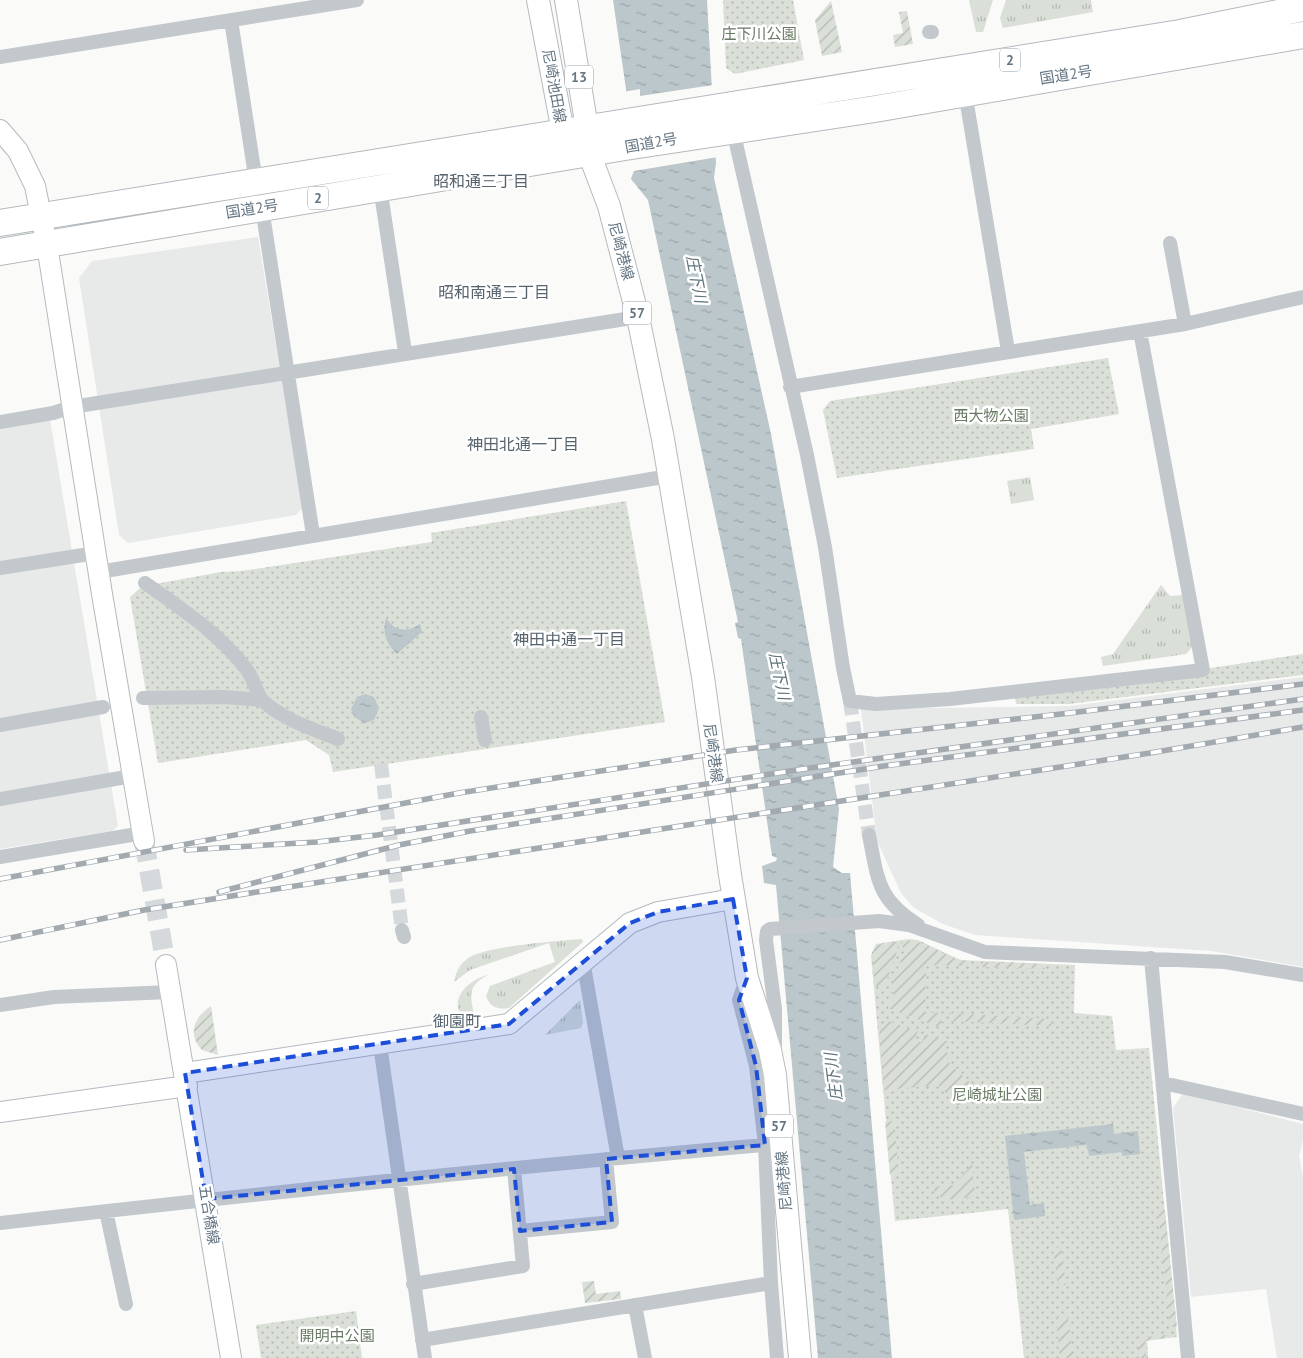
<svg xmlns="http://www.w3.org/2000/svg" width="1303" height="1358" font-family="'PT Sans','Noto Sans JP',sans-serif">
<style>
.built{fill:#e8e9e9}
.grass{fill:url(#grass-tufts)}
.park{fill:url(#park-dots)}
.garden{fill:url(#garden-furrows)}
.water{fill:url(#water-ripples)}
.pier{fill:#fafaf8}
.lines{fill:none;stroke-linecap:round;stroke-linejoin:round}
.street-tunnel{stroke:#d5d9db;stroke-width:14;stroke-dasharray:14 7;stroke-linecap:butt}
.secondary-tunnel{stroke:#d5d9db;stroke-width:20;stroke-dasharray:20 10;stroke-linecap:butt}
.secondary-casing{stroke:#b3babf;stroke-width:22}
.primary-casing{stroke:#b5babe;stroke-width:24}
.highway-casing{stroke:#b4b9bd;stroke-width:28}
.street{stroke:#c3c8cc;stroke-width:14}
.secondary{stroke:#fff;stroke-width:20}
.primary{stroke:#fff;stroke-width:22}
.highway{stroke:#fff;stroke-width:26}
.rail-casing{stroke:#a2aab0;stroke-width:5.5}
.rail{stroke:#fff;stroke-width:4;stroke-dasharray:11;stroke-linecap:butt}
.marked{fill:#1d4ed8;fill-opacity:0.2;stroke:#1d4ed8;stroke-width:4;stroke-dasharray:10 6;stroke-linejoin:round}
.labels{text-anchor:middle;stroke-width:5;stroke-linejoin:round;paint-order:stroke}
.shield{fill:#fff;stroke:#939fa8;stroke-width:1}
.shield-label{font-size:14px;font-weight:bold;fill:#657683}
.park-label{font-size:15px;fill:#687a64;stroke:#fff}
.street-label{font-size:15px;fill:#657683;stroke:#fff}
.neighbourhood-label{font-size:16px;fill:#57646e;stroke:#fff}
.water-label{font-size:16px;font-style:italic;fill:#60757c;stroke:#fff}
</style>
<defs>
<pattern id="grass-tufts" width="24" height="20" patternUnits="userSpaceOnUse" patternTransform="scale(1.25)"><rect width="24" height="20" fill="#dadfd7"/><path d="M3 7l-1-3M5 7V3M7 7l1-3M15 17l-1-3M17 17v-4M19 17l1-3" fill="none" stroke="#b4b9b4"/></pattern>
<pattern id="park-dots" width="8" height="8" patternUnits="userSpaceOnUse" patternTransform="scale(1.25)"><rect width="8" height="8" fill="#dadfd7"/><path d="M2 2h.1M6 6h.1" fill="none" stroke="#b4b9b4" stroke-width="1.8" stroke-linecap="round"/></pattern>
<pattern id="garden-furrows" width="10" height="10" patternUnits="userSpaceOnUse" patternTransform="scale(1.25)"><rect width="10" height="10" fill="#dadfd7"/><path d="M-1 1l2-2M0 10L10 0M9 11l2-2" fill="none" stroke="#b4b9b4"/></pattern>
<pattern id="water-ripples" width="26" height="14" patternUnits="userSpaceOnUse" patternTransform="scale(1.25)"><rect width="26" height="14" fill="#bbc7cb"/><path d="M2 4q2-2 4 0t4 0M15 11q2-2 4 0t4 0" fill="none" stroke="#9ca6aa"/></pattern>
</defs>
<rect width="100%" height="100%" fill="#fafaf8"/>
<path class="built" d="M258,237l45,271 -7,7 -168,28 -9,-8 -40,-257 13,-17z
M50,419l68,407 -6,5 -112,18v-422z
M1303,677v290l-92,-16 -236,-16 -32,-11 -29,-16 -13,-15 -24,-52 -16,-132 208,-3z
M1183,1093l120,31v16l-4,16 4,21v181h-26l-11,-69 -75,8 -18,-189z"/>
<path class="grass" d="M969,0h24l-10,32h-7z
M1006,0h85l2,12 -90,16 -3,-10z
M1030,477l4,23 -23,4 -4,-23z
M1161,585l9,11 13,-1 11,50 -8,9 -83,12 -2,-9 12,-3z
M582,939l1,3 -74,66c-11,2 -19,-1 -23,-12l4,-10 65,-24 -6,-19 -79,27 -16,12c2,-10 5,-17 13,-23 17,-13 91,-18 115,-20z
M488,975c-19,10 -19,18 -14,38l-2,3 -11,-1c-12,-18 11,-37 27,-40z
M580,1000l3,22 -2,6 -36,7z"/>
<path class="park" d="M723,0h70l11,60 -69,14 -9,-6z
M1108,358l11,56 -88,15 3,20 -197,29 -14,-68 7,-9z
M626,501l39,221 -332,50 -4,-17 -23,-15 -148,23 -28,-166 9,-8 11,-4 71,-13 21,-1 190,-29 -1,-9z
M1303,654v21l-234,29h-53l-1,-6z
M909,939l9,1 42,20 115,5 -1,48 38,3 4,34 33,-2 28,289 -30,3 1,18h-124l-16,-149 -113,12 -24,-266 5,-11z
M356,1311l6,47h-101l-5,-33z"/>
<path class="garden" d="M831,1l11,51 -20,4 -7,-36z
M907,11l6,33 -18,3 -2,-12 10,-2 -4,-21z
M902,941c25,-3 43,18 67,20v5l-43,-1 -1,47 16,1 -1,5 4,8 -3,2 -53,-20 6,-15 -5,-2 15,-38z
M896,942l2,7 -14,39 -9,-2 -3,-31 4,-10z
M983,962l61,2v5l-62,-2z
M211,1006l7,49 -16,-5c-15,-16 -8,-33 9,-44z
M949,1013l102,6v7l-100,-5z
M885,1020l33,11 -4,9 8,3 3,-9 24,8 -5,3 5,12 -3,3 32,30 -18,18 -22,-23 -54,5 -5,-56z
M894,1121l5,53 -9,1 -5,-53z
M972,1164l3,33 -34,3 -1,-5h-5l-1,-8 21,-2z
M1165,1210l12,117h-7l-12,-116z
M1061,1247l5,38 -8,1 -5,-38z
M594,1281l2,13 24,-3 1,8 -36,4 -3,-21z
M1068,1317l5,41h-13l-4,-39z
M1175,1334l1,3 -31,4 1,17h-7l-2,-20z"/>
<path class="water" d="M613,0h94l9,163 -2,15 57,256 68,375 -6,58 9,6h8l42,485h-74l-42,-473 -12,-2 -2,-17 14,-5 1,-3 -5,-2 -31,-217 -3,-1 -3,-15 3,-1 -90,-422 -17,-21 -5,-90z
M386,618c8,13 21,15 34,6l2,8 -25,22c-11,-10 -15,-22 -11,-36z
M365,694l9,3 5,11 -5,12 -9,3 -11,-6 -3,-8 6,-12z
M1113,1124l1,10 24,-3 2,23 -18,2v-4l-33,4 -2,-11 -63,7 6,53 14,-2 1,13 -31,4 -9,-84z"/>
<path class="pier" d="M713,85l5,72 -84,14 -4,10 -7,-89 17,-3v7z"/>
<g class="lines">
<path class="street-tunnel" d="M850,701l19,134
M381,764l21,166"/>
<path class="secondary-tunnel" d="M144,841l22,124"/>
<defs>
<path id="secondary" d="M0,130l18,21 17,35 12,59 55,349 42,247
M166,965l65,393
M185,1073l324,-49 121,-101 28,-11 75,-13
M0,1112l187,-26"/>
<path id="primary" d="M538,0l25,132 14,12
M566,0l21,128 2,25 20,53 29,111 25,122 40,238 27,198 17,103 23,72 5,25 25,283"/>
<path id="highway" d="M0,223l1180,-190 123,-25
M0,252l625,-105 250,-38 428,-74"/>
</defs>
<use href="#secondary" class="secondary-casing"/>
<use href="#primary" class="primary-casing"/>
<use href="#highway" class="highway-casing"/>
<path class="street" d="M231,20l25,162
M929,32h3
M0,57l357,-57
M965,92l43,259
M733,130l74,325 18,92 18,121 7,33 26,3 74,-5 253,-29 -63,-339
M380,187l25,165
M262,208l51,327
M1170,243l15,81
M790,387l395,-63 118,-27
M0,422l53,-9 19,-6 566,-90
M0,568l96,-15
M99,572l570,-96
M145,583c37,26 75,51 102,87 7,9 9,23 16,31 21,19 50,28 75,38
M143,698l80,-1 39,3
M481,717l4,23
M0,725l103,-18
M0,799l132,-23
M869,835c9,45 8,64 49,90
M0,857l143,-24
M402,930l2,7
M1151,958l37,400
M583,961l35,197
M747,978l-8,22 17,66 9,79 6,138 6,75
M0,1005l54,-8 116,-5
M380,1045l45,313
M775,1045v-36l-9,-69 1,-9 3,-2 109,-8 30,4 76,27 240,10 78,13
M1163,1083l140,31
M106,1211l20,93
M0,1223c255,-29 510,-56 765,-78
M520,1231l92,-9 -6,-63
M413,1284l110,-18 -9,-97
M635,1305l10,53
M422,1340l349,-57"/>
<use href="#secondary" class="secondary"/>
<use href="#primary" class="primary"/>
<use href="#highway" class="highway"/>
<defs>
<path id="rail" d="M186,850l131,-8 60,-7 426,-66 500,-70
M0,879l459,-86 277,-43 334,-37 233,-29
M219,892l180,-47 71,-14 414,-65 419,-56
M0,940l144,-30 119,-19 887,-138 153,-26"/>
</defs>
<use href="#rail" class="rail-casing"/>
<use href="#rail" class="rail"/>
</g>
<path class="marked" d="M733,899l14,79 -8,22 17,66 9,79 -159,14 6,63 -92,9 -6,-62 -308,30 -21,-126 324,-49 121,-101 28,-11z"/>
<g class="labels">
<g class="shield">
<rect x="1000" y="48.5" width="20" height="23" rx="4"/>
<rect x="565" y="65.5" width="28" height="23" rx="4"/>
<rect x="308" y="186.5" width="20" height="23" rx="4"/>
<rect x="623" y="301.5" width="28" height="23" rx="4"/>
<rect x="765" y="1114.5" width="28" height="23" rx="4"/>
</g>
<g class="shield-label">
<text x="1010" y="65">2</text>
<text x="579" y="82">13</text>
<text x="318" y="203">2</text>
<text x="637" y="318">57</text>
<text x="779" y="1131">57</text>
</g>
<g class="park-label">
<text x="759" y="39">庄下川公園</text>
<text x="991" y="421">西大物公園</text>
<text x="997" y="1100">尼崎城址公園</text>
<text x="337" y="1341">開明中公園</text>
</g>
<g class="street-label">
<text transform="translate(1066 75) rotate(-9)" y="5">国道2号</text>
<text transform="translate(554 86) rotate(80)" y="5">尼崎池田線</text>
<text transform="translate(651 143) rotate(-10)" y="5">国道2号</text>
<text transform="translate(252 209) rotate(-9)" y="5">国道2号</text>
<text transform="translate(621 251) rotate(75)" y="5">尼崎港線</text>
<text transform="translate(713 753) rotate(82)" y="5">尼崎港線</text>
<text transform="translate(784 1181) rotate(-95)" y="5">尼崎港線</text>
<text transform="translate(209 1215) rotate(81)" y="5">五合橋線</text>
</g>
<g class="neighbourhood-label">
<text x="481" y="187">昭和通三丁目</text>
<text x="494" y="298">昭和南通三丁目</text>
<text x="523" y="450">神田北通一丁目</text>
<text x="569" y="645">神田中通一丁目</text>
<text x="457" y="1027">御園町</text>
</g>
<g class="water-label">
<text transform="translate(697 279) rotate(79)" y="6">庄下川</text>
<text transform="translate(780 676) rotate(78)" y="6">庄下川</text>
<text transform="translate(833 1077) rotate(-97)" y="6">庄下川</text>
</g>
</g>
</svg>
